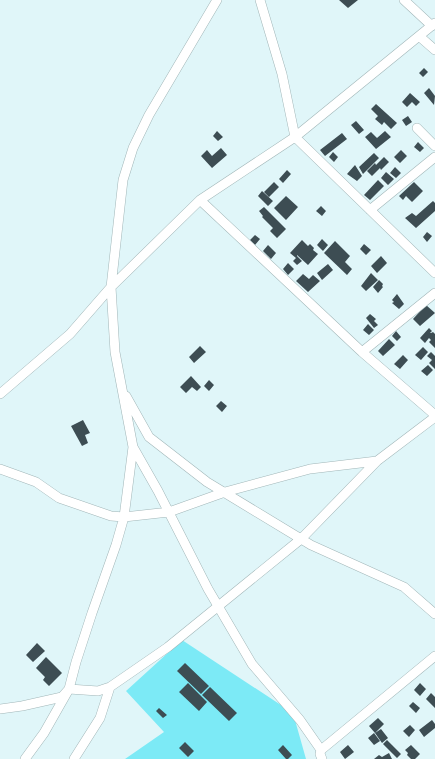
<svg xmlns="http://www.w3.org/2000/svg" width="435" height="759" font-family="Barlow,sans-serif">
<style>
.green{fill:#7ceaf6}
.building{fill:#3d4d53}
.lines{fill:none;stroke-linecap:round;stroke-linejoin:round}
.minor-casing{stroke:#a1b6b8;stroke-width:10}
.minor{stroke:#fff;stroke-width:9}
</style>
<rect width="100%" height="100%" fill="#e0f6f9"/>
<path class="green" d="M182,640l111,73 13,46h-181l39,-27 -38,-41z"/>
<path class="building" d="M339,0h19l-10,8z
M424,68l4,4 -5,5 -4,-4z
M429,88l6,8 -1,9 -10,-12z
M410,93l10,9 -4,4 -4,-4 -5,5 -5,-5z
M376,104l21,19 -6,6 -7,-7 -2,3 -7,-6 3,-3 -7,-7z
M408,116l4,6 -6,4 -4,-6z
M356,121l8,9 -5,4 -8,-9z
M217,131l6,6 -5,4 -5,-5z
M385,131l6,6 -15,12 -11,-12 6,-5 6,6z
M342,133l5,6 -22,17 -5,-6z
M418,142l6,6 -4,4 -6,-5z
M221,148l6,7 -15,13 -11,-12 6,-6 5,6z
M401,150l6,6 -7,7 -6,-6z
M333,152l5,5 -4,5 -5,-5z
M374,153l5,5 -16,16 -4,-7z
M384,157l5,5 -8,8 -1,-2 -8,8 -5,-5 8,-8 1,2z
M355,165l7,11 -5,5 -10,-7z
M395,167l6,6 -5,5 -6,-5z
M287,170l4,4 -8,9 -4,-4z
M386,172l8,7 -6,6 -7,-7z
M378,180l6,6 -14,14 -6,-5z
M274,182l5,5 -10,10 -5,-5z
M414,182l9,9 -11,11 -6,-6 -3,4 -4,-4z
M262,191l11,10 -5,5 -10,-10z
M286,196l12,11 -12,13 -12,-12z
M433,201l2,2v8l-19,17 -11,-10 7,-5 4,3z
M321,206l5,5 -4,5 -6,-5z
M264,207l22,22 -9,9 -7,-7 3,-3 -11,-11 1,-1 -4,-5z
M427,232l5,4 -5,6 -4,-5z
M255,235l5,4 -5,6 -5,-5z
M322,239l6,6 -5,6 -6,-6z
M302,240l6,6 2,-2 4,4 -1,2 5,4 -10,11 -11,-10v1l5,5 -5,4 -4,-4 3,-3 -6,-5z
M335,241l15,15 -5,6 7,7 -5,6 -23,-22z
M364,244l7,6 -5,5 -6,-6z
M268,245l8,8 -5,6 -8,-8z
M381,256l6,7 -10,10 -6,-7z
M288,263l6,6 -6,6 -5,-6z
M328,264l5,6 -11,10 -5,-7z
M371,273l7,7 -12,11 -5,-5z
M303,274l6,5 4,-4 7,6 -12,11 -12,-11z
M379,280l4,4 -1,2 1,1 -5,6 -5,-6z
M397,294l7,10 -5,5 -7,-6 2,-1 -2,-2z
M426,305l9,8 -15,13 -7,-7z
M370,314l6,5 -2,2 4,4 -4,3 -8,-10z
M368,324l6,6 -5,5 -6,-5z
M429,328l3,3 -2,2h1l2,-1 2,2v14l-6,-6 2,-2 -2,-2 -4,5 -5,-5z
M396,331l5,6 -4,4 -5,-5z
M389,339l6,6 -12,11 -5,-5z
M200,346l6,6 -12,11 -5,-6z
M423,347l5,5 -7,8 -6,-5z
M431,352l4,4v13l-6,-6 3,-3 -5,-4z
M403,355l5,5 -8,9 -6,-5z
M428,365l5,5 -6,6 -6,-5z
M191,376l10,11 -4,4 -5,-4 -6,6 -6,-6z
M209,380l5,5 -5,6 -5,-5z
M221,401l6,5 -5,6 -6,-6z
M83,420l7,13 -5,2 3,8 -6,3 -11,-20z
M37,643l8,8 -12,11 -7,-7z
M46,657l16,16 -13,13 -6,-6 2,-3 -9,-9z
M185,663l24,23 -8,8 -24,-23z
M188,683l19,19 -8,9 -20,-19z
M420,683l6,6 -6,7 -6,-6z
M210,687l27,26 -8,8 -27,-26z
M431,693l4,4v11l-9,-9z
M413,702l7,6 -4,5 -7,-7z
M159,708l8,7 -4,3 -7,-7z
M378,718l6,6 -9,9 -6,-7z
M432,720l3,4v4l-11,9 -5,-7z
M410,725l5,5 -6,7 -6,-6z
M381,729l7,9 -6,5 -7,-10z
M374,733l6,8 -6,4 -6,-7z
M387,740l14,14 -4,4 -14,-14z
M185,742l9,9 -6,6 -9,-9z
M283,745l9,10 -4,4h-2l-8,-9z
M348,745l6,7 -9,7 -5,-7z
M411,745l9,9 -5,5h-4l-4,-4 1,-2 -3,-3z
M389,753l3,6h-18l5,-4 3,2z"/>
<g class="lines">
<defs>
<path id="minor" d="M217,0l-68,115 -16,33 -10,32 -12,107 4,65 18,95 -9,70 45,-5 56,-20 85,-23 67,-8 58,-44
M260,0l22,74 13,63 140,136
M404,0l28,26
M419,36l16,14
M417,128l18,18
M200,200l162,152 73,63
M370,210l65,-53
M362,352l73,-59
M0,394l70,-60 41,-47 89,-87 95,-63 140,-114
M126,396l23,41 58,45 104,63 93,42 31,27
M133,447l25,44 50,98 44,75 48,56 21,30
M0,469l36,13 23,16 52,18 13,1 -8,28 -24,68 -16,49 -7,27 -25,44 -19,26
M110,687l58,-40 133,-108 76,-78
M0,709l22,-3 40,-9 7,-8 29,2 12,-4 -10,31 -26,41
M322,759l-2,-5 1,-4 114,-94"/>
</defs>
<use href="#minor" class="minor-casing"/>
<use href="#minor" class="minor"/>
</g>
</svg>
